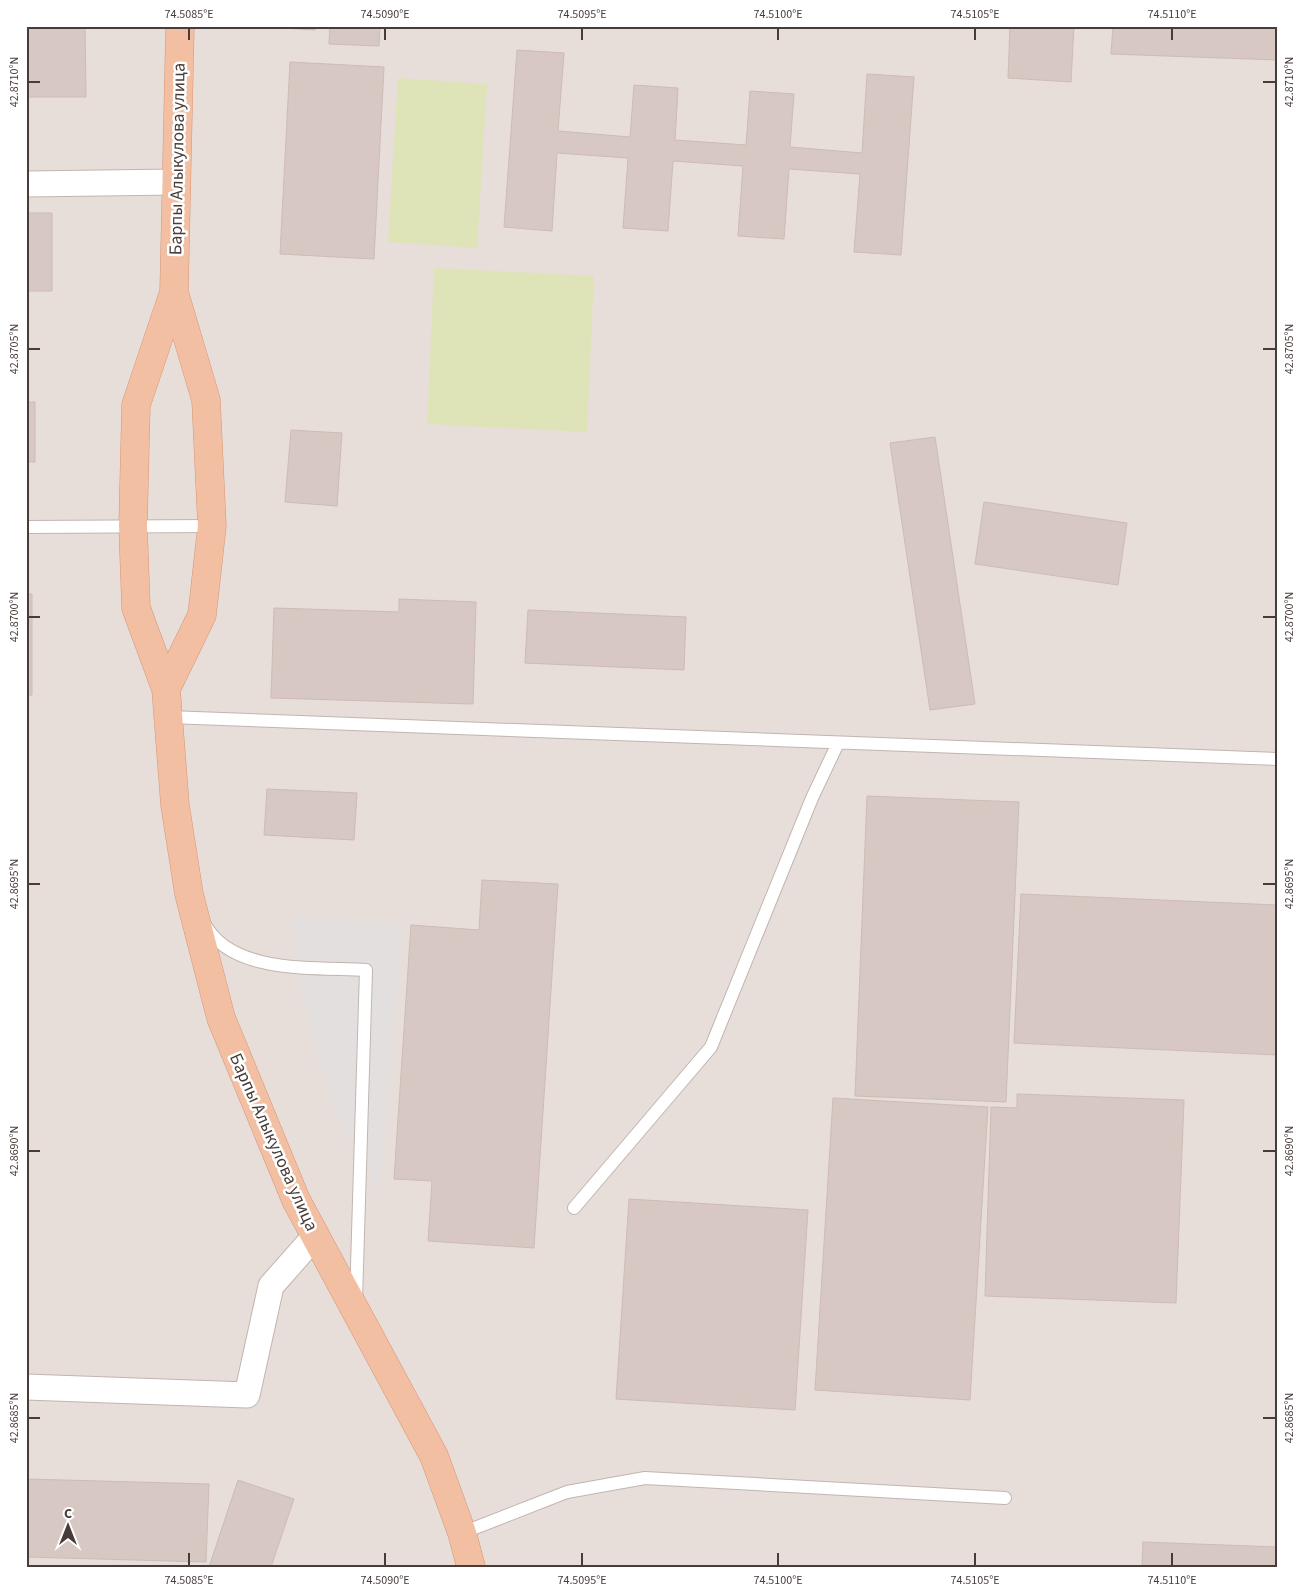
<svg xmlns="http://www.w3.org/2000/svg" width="1303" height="1593" font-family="'Source Sans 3',sans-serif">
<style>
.residential{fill:#e7ddd9}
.green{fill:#dfe3b8}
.parking{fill:#e2dfde}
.building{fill:#d7c8c4;stroke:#cebbb5}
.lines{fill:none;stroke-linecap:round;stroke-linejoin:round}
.lane-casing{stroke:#c1b5b1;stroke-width:14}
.street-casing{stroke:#c1b5b1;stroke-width:27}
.primary-casing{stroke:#d79574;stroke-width:29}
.lane{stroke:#fff;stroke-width:12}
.street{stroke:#fff;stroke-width:25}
.primary{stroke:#f3bfa3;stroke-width:28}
.ticks{fill:none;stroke:#473c39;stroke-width:2}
.labels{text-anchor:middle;stroke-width:5;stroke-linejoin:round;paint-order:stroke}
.street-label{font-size:18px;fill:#473c39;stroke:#fff}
.neatline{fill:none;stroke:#473c39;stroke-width:2}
.ticks-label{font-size:12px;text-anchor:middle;fill:#473c39}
</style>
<rect width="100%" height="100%" fill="#f3edea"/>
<path class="residential" d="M26,26h1251v1541h-1251z"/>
<path class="green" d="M398,78l89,6 -10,164 -89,-6z
M434,268l160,8 -7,156 -160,-8z"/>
<path class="parking" d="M291,916l112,8 -23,266 -31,-52 -19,-40 -13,-42 -19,-79z"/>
<path class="building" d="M26,26h59l1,71h-60z
M245,26h70v4z
M330,26h50l-1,20 -50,-2z
M1010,26h64l-3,56 -63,-4z
M1113,26h164v34l-166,-6z
M517,50l47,3 -6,78 72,6 4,-52 44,3 -3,52 71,5 4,-54 44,3 -4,53 72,6 5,-79 47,3 -13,178 -47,-3 6,-78 -71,-5 -5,70 -46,-3 5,-70 -70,-5 -5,70 -45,-3 5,-70 -71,-5 -5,78 -48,-4z
M290,62l94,5 -10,192 -94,-5z
M26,213h26v78h-26z
M26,402h9v60h-9z
M291,430l51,3 -5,73 -52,-4z
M935,437l40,267 -45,6 -40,-267z
M984,502l143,21 -9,62 -143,-21z
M26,594h6v101h-6z
M399,599l77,3 -3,102 -202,-6 3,-90 125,4z
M528,610l158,7 -2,53 -159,-7z
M267,789l90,4 -3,47 -90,-5z
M867,796l152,6 -13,300 -151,-6z
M482,880l76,4 -24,364 -106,-7 4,-60 -38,-2 17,-254 68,5z
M1021,894l256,11v150l-263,-12z
M1017,1094l167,6 -8,203 -191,-7 6,-189 26,1z
M833,1098l155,9 -18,293 -155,-10z
M629,1199l179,11 -13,200 -179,-11z
M26,1479l183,5 -3,78 -180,-5z
M238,1480l56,19 -23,68h-62z
M1143,1542l134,5v20h-135z"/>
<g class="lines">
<defs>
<path id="lane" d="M26,527l186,-1
M168,717l1109,42
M204,923c27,52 112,44 162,47l-10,330
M574,1208l137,-161 101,-249 26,-55
M462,1533l105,-41 78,-14 360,20"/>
<path id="street" d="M26,184l150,-2
M26,1387l221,8 24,-109 45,-51"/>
<path id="primary" d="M174,292l-38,113 -3,121 3,82 30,81 9,116 14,89 32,124 75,182 138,256 28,77 9,34
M166,689l36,-74 10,-89 -6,-126 -32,-108 6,-266"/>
</defs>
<use href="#lane" class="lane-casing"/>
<use href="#street" class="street-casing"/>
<use href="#primary" class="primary-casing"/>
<use href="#lane" class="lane"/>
<use href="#street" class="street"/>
<use href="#primary" class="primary"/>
</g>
<path class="ticks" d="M189,28v12M385,28v12M582,28v12M778,28v12M975,28v12M1172,28v12M28,82h12M1263,82h13M28,349h12M1263,349h13M28,617h12M1263,617h13M28,884h12M1263,884h13M28,1151h12M1263,1151h13M28,1418h12M1263,1418h13M189,1553v13M385,1553v13M582,1553v13M778,1553v13M975,1553v13M1172,1553v13"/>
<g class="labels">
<g class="street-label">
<text transform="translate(177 159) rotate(-89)" y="6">Барпы Алыкулова улица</text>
<text transform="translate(274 1142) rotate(66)" y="6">Барпы Алыкулова улица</text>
</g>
</g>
<rect width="1303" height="1593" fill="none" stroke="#ffffff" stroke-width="55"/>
<g transform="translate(68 1526)" stroke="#ffffff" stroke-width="4" paint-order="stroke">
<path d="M0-4L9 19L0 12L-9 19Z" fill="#473c39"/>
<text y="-8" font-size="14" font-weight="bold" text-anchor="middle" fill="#473c39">С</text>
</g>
<rect x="28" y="28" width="1248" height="1538" class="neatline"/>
<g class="ticks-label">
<text x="189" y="18">74.5085°E</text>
<text x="385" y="18">74.5090°E</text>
<text x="582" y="18">74.5095°E</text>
<text x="778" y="18">74.5100°E</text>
<text x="975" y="18">74.5105°E</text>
<text x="1172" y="18">74.5110°E</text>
<text transform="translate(14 82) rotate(-90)" y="4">42.8710°N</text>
<text transform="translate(1289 82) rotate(-90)" y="4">42.8710°N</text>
<text transform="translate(14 349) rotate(-90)" y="4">42.8705°N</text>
<text transform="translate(1289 349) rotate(-90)" y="4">42.8705°N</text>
<text transform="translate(14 617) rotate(-90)" y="4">42.8700°N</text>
<text transform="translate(1289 617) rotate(-90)" y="4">42.8700°N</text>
<text transform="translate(14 884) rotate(-90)" y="4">42.8695°N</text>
<text transform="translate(1289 884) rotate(-90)" y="4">42.8695°N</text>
<text transform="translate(14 1151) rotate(-90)" y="4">42.8690°N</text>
<text transform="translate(1289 1151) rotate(-90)" y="4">42.8690°N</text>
<text transform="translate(14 1418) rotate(-90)" y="4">42.8685°N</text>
<text transform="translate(1289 1418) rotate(-90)" y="4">42.8685°N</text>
<text x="189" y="1584">74.5085°E</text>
<text x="385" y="1584">74.5090°E</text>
<text x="582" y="1584">74.5095°E</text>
<text x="778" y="1584">74.5100°E</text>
<text x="975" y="1584">74.5105°E</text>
<text x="1172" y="1584">74.5110°E</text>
</g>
</svg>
